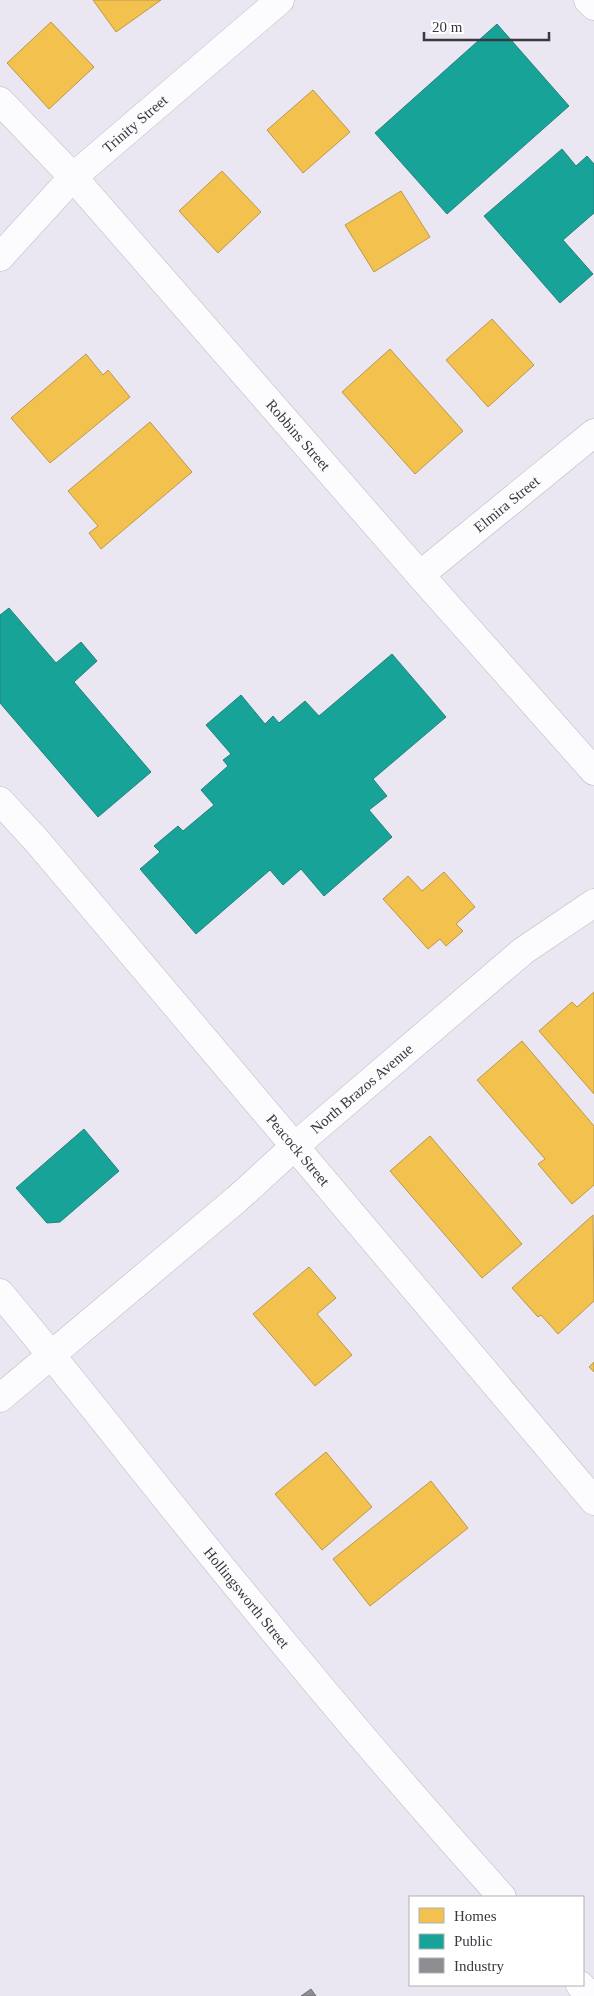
<svg xmlns="http://www.w3.org/2000/svg" width="594" height="1996" font-family="'Times New Roman',serif">
<style>
.homes{fill:#f2c14e;stroke:#bb984a}
.public{fill:#17a398;stroke:#22837e}
.industry{fill:#8d8d92;stroke:#747379}
.lines{fill:none;stroke-linecap:round;stroke-linejoin:round}
.street-casing{stroke:#bab7bf;stroke-width:29}
.secondary-casing{stroke:#bab7bf;stroke-width:29}
.street{stroke:#fcfbfd;stroke-width:28}
.secondary{stroke:#fcfbfd;stroke-width:28}
.labels{text-anchor:middle;stroke-width:5;stroke-linejoin:round;paint-order:stroke}
.street-label{font-size:15px;fill:#3b3740;stroke:#fff}
</style>
<rect width="100%" height="100%" fill="#ebe7f2"/>
<path class="homes" d="M93,0h68l-45,32z
M51,22l43,45 -45,42 -42,-46z
M313,90l37,42 -47,41 -36,-43z
M222,171l39,41 -43,41 -39,-42z
M401,191l29,46 -56,35 -29,-47z
M492,319l42,46 -46,42 -42,-47z
M390,349l73,82 -48,43 -73,-82z
M86,354l17,21 5,-5 22,27 -80,66 -39,-45z
M150,422l42,50 -91,77 -12,-16 9,-7 -30,-35z
M444,872l31,35 -19,17 7,7 -17,15 -6,-7 -12,10 -45,-50 25,-23 14,15z
M594,992v102l-55,-63 33,-29 5,5z
M522,1041l72,85v59l-22,19 -34,-40 7,-5 -68,-79z
M430,1136l92,108 -40,34 -92,-107z
M593,1215l1,86 -36,33 -17,-19 -3,2 -26,-29z
M309,1267l27,31 -19,16 35,41 -37,31 -62,-72z
M594,1362v10l-5,-5z
M326,1452l46,55 -50,43 -47,-56z
M431,1481l37,47 -98,78 -37,-47z"/>
<path class="public" d="M497,24l72,82 -122,108 -72,-81z
M562,149l14,17 11,-10 7,8v49l-31,27 30,34 -33,29 -76,-87z
M9,608l47,55 25,-21 16,19 -23,21 77,90 -53,45 -98,-114v-88z
M392,654l54,63 -73,62 14,17 -18,14 23,27 -68,59 -23,-27 -18,16 -13,-15 -74,64 -56,-65 20,-17 -6,-6 24,-20 5,5 31,-26 -13,-15 27,-24 -5,-6 8,-6 -25,-29 35,-30 24,29 8,-8 6,7 26,-22 14,15z
M84,1129l35,42 -59,51 -13,1 -31,-35z"/>
<path class="industry" d="M311,1989l5,7h-15z"/>
<g class="lines">
<defs>
<g id="street">
<path d="M588,0l6,6"/>
<path id="s1" d="M0,101l73,76 347,398 174,196"/>
<path id="s2" d="M420,575l174,-142"/>
<path id="s3" d="M0,801l37,40 557,660"/>
<path id="s4" d="M0,1293c84,100 163,204 246,304 83,102 168,202 256,300"/>
<path id="s5" d="M0,1398l237,-199 58,-53 228,-195 71,-48"/>
<path d="M580,1985l10,11"/>
</g>
<g id="secondary">
<path id="s6" d="M0,257l73,-80 207,-177"/>
</g>
</defs>
<use href="#street" class="street-casing"/>
<use href="#secondary" class="secondary-casing"/>
<use href="#street" class="street"/>
<use href="#secondary" class="secondary"/>
</g>
<g class="labels">
<g class="street-label">
<text dy="5" stroke="none"><textPath href="#s6" startOffset="190">Trinity Street</textPath></text>
<text dy="5" stroke="none"><textPath href="#s1" startOffset="448">Robbins Street</textPath></text>
<text dy="5" stroke="none"><textPath href="#s2" startOffset="112">Elmira Street</textPath></text>
<text dy="5" stroke="none"><textPath href="#s5" startOffset="476">North Brazos Avenue</textPath></text>
<text dy="5" stroke="none"><textPath href="#s3" startOffset="459">Peacock Street</textPath></text>
<text dy="5" stroke="none"><textPath href="#s4" startOffset="392">Hollingsworth Street</textPath></text>
</g>
</g>
<rect x="409" y="1896" width="175" height="90" fill="#ffffff" stroke="#b1afb3"/>
<rect x="419" y="1908" width="25" height="15" fill="#f2c14e" stroke="#b1afb3"/>
<text x="454" y="1921" font-size="15" fill="#3b3740">Homes</text>
<rect x="419" y="1934" width="25" height="15" fill="#17a398" stroke="#b1afb3"/>
<text x="454" y="1946" font-size="15" fill="#3b3740">Public</text>
<rect x="419" y="1958" width="25" height="15" fill="#8d8d92" stroke="#b1afb3"/>
<text x="454" y="1971" font-size="15" fill="#3b3740">Industry</text>
<path d="M424 32v8h125v-8" fill="none" stroke="#3b3740" stroke-width="2.5"/>
<text x="432" y="32" font-size="15" fill="#3b3740" stroke="#ffffff" stroke-width="4" paint-order="stroke">20 m</text>
</svg>
